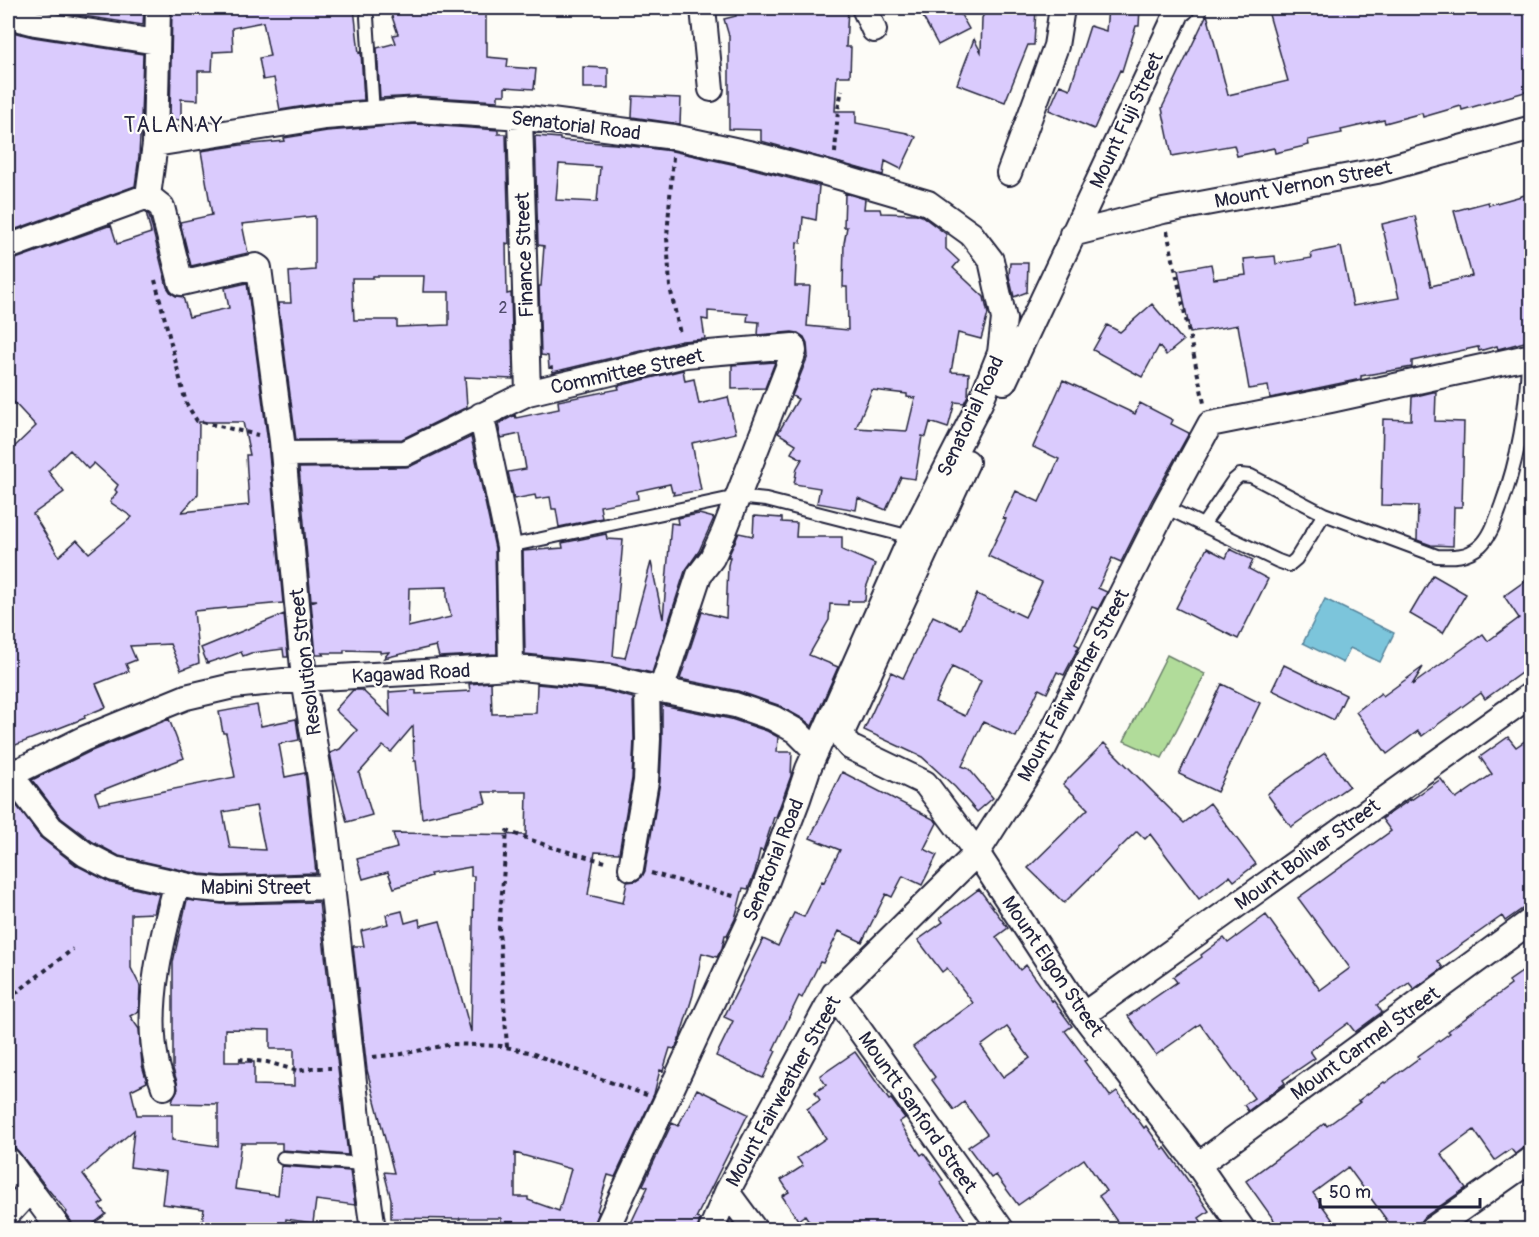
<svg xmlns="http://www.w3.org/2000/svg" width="1539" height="1237" font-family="Pangolin,sans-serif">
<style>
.green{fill:#b1dc9a;stroke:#6a7f6a;stroke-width:1.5}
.water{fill:#7bc5db;stroke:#57849b;stroke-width:1.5}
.building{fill:#dacbfd;stroke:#22223b;stroke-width:1.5;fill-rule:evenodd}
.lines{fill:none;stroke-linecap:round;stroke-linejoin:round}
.lane-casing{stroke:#22223b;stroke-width:16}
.street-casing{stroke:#22223b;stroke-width:28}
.path{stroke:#22223b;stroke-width:4;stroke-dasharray:4.5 4.5;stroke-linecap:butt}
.lane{stroke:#fdfcf7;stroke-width:12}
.street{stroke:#fdfcf7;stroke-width:24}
.labels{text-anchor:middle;stroke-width:4.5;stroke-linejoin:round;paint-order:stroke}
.number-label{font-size:16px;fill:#504c6c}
.street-label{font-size:20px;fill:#22223b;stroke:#fdfcf7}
.neighbourhood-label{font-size:21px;letter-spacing:1.5px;fill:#22223b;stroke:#fdfcf7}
</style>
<rect width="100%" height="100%" fill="#fdfcf7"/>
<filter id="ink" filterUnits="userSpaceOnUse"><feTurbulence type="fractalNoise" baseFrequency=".0167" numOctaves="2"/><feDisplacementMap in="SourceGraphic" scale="12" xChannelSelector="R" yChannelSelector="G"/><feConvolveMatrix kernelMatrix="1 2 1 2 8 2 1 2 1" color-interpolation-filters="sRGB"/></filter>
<g filter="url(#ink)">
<path class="green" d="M1167,655l38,19 -43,84 -38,-17z"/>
<path class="water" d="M1325,599l69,34 -14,29 -30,-14 -7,15 -40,-20z"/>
<path class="building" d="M32,8h112l-1,17 -105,-16z
M172,8h182l5,45 2,-1 3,48 -40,3 -44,7 -6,-32 -11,2 -4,-22 11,-2 -7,-34 -31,6 1,23 -20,1 -1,19h-14v29l-17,-1v21l-11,-1z
M389,8h97v34h1v15l21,2 -1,8 29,2 -2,20 -29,-2v8h-7v6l-81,-5 -37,2 -3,-50 19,-5 -3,-8 5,-1z
M734,8h114l-2,39h5l-1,29h-13l-2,35h21v12l51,10 9,4 -15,32 -16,-8 -2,14 -122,-34v-11l-32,-1v-93l-5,-17 12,-3z
M940,8h17l12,21 -31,16 -15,-28z
M987,8h49l-2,37h-6l-23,57 -48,-18 17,-45 7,13 1,-34z
M1108,8h32l-1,18h-3l-14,45 -2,-1 -26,59 -45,-19 11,-25 10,4 20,-63 16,5z
M1280,8h92l2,5 17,-5h141v82l-70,20 -1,-4 -38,11 -1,-4 -37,10 -1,-3 -43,10 1,3 -34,7 1,5 -34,8 -1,-5 -37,8 -3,-11 -62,11 -10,-48 45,-94 21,81 60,-14 -20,-70z
M8,31l25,6 110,17 -2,65 -2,37 -4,30 -127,46z
M583,67l25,1v20h-25z
M633,96l48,2 -1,26 -48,-7z
M416,124l82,6v4h8l3,110 -3,-1 1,51 4,-1 2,86 -48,-2 2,30 -65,32 -106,1 -18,-137h13l-2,-31 26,-2v-54l-73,8 6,29 -57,13 -11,-44 32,-7 -11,-64 40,-6 44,-4 -1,-3 43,-7zM373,276h51l-1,16h26v33l-52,2v-7h-43l-2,-42h21z
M535,136l25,2v2l55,4 57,7 78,17 69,18 -3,34 -13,-3 -2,26 -4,-1 -2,44h15l-3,40 41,4 -1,-43h-4l1,-44 3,-16h-3l1,-34 20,6 -1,10h16l1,4 35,1 6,2 24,18v15l13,12 -6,7 31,29 4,17 -7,25 -23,-6 -7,39 18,1 -1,22 -4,8 -9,-1 -7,26 -18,-6 -4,15 -4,-1 -7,43 -14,-2 -15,33 -28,-12 -2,12 -39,-7 3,-15 -26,-4 3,-16 5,-9 -11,-6 5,-9 -18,-11 20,-34 -6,-3 16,-40 -1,-13 -3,-6 -6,-4 -6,-1 -34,3 1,-13 -12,-1 1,-7 -40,-3v9l-6,-1 3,20 -23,2 -129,31 -1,-5 -3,1 -1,-12 -7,-1 -2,-69h2l3,-40 -6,-1zM559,164l41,3 -3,35 -41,-2zM872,390l35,4v3l8,1 -8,33 -51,-3z
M1532,193v147l-34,9 -1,-3 -18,5 -1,-4 -66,14v6l-51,9v3l-91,19 -2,-12 -19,3 -11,-64 -48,8 -12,-63 33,-6 3,15 32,-4 -2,-16 31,-3 1,8 36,-6 -1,-5 30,-6 12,59 46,-8 -17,-74 33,-8 16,70 41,-10 -18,-65 34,-9 1,3z
M146,212l3,3 18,72 4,6 5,3 7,1 6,20 40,-9 -4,-20 22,-5 21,160 15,160 -89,8 5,52 -18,7 -11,-26 -40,2 6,14 -10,4 3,7 -33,13 10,23 -22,9 1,2 -77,30v-295l28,-27 -28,-30v-135l5,-1 98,-35 6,19 34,-11zM199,422h44l7,33h-4l3,50 -67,7 16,-18zM70,450l18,19 6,-6 24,22 -3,5 2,2 -7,10 22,15 -43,36 -12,-13 -18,16 -26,-42 31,-22 -16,-21z
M1010,263h18l-1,29 -13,5 -5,-21z
M1152,304l31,37 -17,14 -7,-9 -17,31 -49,-27 14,-25 13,7z
M775,362l-10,26 -33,1v-24z
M683,370l2,11 9,-2 5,25 29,-7 8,36 -44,10 9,47 -28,5 1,-3h-2l-2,-8 -33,7 1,8 -38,7 2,12 -43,9 -3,-18h-4l-2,-12 -14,2 -1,-4 -21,4 -6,-27 18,-3 -6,-35 -19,4 -3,-14 17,-9 1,3 43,-9 -1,-8 61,-12 -1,-3z
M1063,380l72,34 5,-11 33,17 -2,4 18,9 -37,67 -31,62 -9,-4 -14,30 9,4 -9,17 -6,-2 -17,37 4,2 -15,29 -7,-3 -10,21 -8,-4 -23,48 -33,-15 -21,44 7,3 24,29 -16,14 -22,-25 -33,-30 -58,-27 27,-58 12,6 30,-62 28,13 16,-35 48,23 17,-35 -54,-26 18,-37 -3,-1 13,-27 23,11 20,-43 -26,-12zM952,667l29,14 -16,35 -30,-14z
M1433,392h3l-1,29 29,1 -2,85h-8l-1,39 -22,-1 -14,-5 1,-34 -37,-1 2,-86 28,1 1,-23z
M471,437l24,111 2,106 -58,3 -3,-11 -52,12 5,-6 -9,1v-2l-36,-1v3h-22l2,2h-8l-5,-53 6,-2h-6l-12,-132 107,-1 5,-1zM447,587v11l4,19 -43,10 1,-39z
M699,514l15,4 -15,33 -14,20 -33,102 -42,-10 -85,-9 -2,-103 40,-3 -1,-5 44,-9 1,5 16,1 -10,116 12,2 26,-96 12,57 8,-96 7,1 -1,-6z
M754,516l28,2v4l15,1 -1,14h46v13l33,14 -9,24 -1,13h-17v4l-18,-1 -1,16 -20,35 29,12 -26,59 -9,-7 -25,-14 -40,-14 -58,-12 22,-67 24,6 2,-53 2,-8h-2l11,-24 14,3z
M1207,548l19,10 4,-9 23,11 -4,9 19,10 -30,60 -62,-31z
M1433,575l33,19 -23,39 -33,-19z
M1532,576v89l-47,34 -4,-6 -59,43 -4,-5 -31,23 -31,-42 25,-19 2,3 40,-29 -11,18 71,-51 5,7 31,-23 -15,-22z
M284,614l4,43h-4l-1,-8 -32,4 -8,3 -2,-4 -21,8 -1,-1 -12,4 -6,-15z
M1284,665l62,30 -12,25 -62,-30z
M491,682l1,32 44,-1 1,-29 70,7 26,7 1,41 -2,40 -13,74 -24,-1 -7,43 35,8 4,-21 9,-1 6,-4 3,-6 15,-89 2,-42v-35l69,14 36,12 11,6 -1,15h15l-1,24 -15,41h-2l-11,34 -3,-1 -5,22 -7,17 -5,-1 -8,31 -8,16h-2l-3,13 -5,9 -15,-4 -9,42 -13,42 -5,12 -5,-1 -7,23 -3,-1 -6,24 -39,83 -7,-2 -11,36 2,1 -7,18h-80l2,-8h-13v-4h-41v1l-69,-1v-19l-7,-27 10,1 -27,-103 -14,-124h11l-3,-15 27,-7 -2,-9 16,-4 3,12 14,-4 1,7 20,-5 31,111 3,-156h-3v-9l-41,7 1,2 -37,12 -6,-16 -25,7 -6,-20 40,-11 -4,-15 133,2 1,-43h-44l3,11 -64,15 -6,-57h-2l-1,-35 -22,26 -8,-6 -24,27 13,42 -25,7 -14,-54 -3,-15 10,-4 17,-19 -22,-20 18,-20h9l28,26 -1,-24 27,-2v4l54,-3 -1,-7zM515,1153l56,16 -12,42 -31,-11v-3h-13z
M1222,684l38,19 -43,89 -38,-18z
M257,705l4,21 35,-7 3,21 -20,4 6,33 20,-4 11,100 -94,3 -22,-2 -81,-18 -26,-14 -32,-24 -29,-38 57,-28 80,-33 15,39 -89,35 4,11 136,-27 -9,-44h-3l-4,-21zM256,806l9,44 -35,-2 -7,-36z
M1532,736v166l-27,19 -3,-5 -64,45 5,7 -29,21 -5,-6 -32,22 5,7 -27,20 -7,-9 -38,28 5,7 -32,22 2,3 -37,28 -4,-6 10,-7 -54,-74 -44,31 -28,-39 49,-34 -4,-5 29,-20 -1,-2 23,-17 4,5 38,-28 54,75 30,-22 -52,-70 93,-67 -9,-12 29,-20v1l30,-21 15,20 36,-25 -12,-17 28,-20 8,10z
M1104,743l80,80 26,-20 46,61 -22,17 -4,-5 -31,23 -49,-65 -5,5 -8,-8 -73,72 -36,-35 60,-59 -25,-25z
M1325,753l24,33 -58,41 -24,-33z
M842,772l93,48 2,3 -13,26 13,6 -15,30 -19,-9 -11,21 -6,-3 -24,48 -23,-11 -16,32 -3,-1 -18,36 -3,-2 -26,54 3,1 -13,27 -47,-22 17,-35 -9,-4 39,-78 15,7 16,-33 10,4 18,-36 2,1 16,-32 -30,-12z
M8,794l32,43 36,28 35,18 48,11 -5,19 -23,1v54l9,18 -1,25 -9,5 9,13 3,36 5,17 -16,8 6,25h35v25l46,6v-42l-46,-1 1,-5 5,-9 -1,-7 -4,-13v-107l14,-62 35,4 97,-2 29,253 -66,-5v-7h-41l-6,46 43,6 3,-29 69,5 5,34 -39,-5 -3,23 -27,-4 -1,11h-84l3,-21 -42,-5 4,-32 -36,-5 4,-37 -51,44 21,28 -5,3 7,9 -21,16h-10l-4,-9 -5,-7 1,-2 -20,-24 -28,-36 -5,-5 -6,-1zM225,1029l45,1v19h24v37l-40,-1v-23h-29z
M979,889l29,39 -12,9 24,33 6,-5 26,36 1,-1 19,26 -7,5 22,29 -3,1 26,35 7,-5 27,37 2,-2 17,24 2,-2 22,31 22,32 -10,7 8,12h-84l-24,-34 7,-5 -22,-32 -66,46 -22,-30 -5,3 -23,-31 19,-13 -23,-32 -10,8 -22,-30 3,-3 -22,-30 60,-44 -26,-35 -5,4 -24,-32 25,-18 -3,-4zM1007,1027l23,31 -27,19 -22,-31z
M1532,965v180l-8,2 -9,7 -4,-5 -16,11 -21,-30 -33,24 25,34 -43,30 -5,6 -1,6h-23l-46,-63 -35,26 27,37h-59l-35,-49 79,-58 2,3 33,-24 -2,-1 26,-19 1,1 34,-25 -1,-2 32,-23 -2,-2 63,-46 -2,-4z
M855,1052l34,48 2,-1 14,19 -6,4 22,33 3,-2 19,27 -3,2 32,48h-157l-10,-15 -7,5 -16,-24 7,-4 -8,-12 22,-14 -6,-8 29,-20 -19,-29 13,-9 -5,-8 11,-7 -6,-9z
M697,1089l51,25 -52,104 4,1 -3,11h-75l2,-5 5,2 19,-40 -5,-2 29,-62 6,3z"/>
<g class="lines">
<defs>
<path id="lane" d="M367,17l6,96
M1165,507l113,54 11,4 7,-6 28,-45 -73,-38 -11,-1 -7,6 -30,44
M1324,514l113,42c16,1 30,1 43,-10 11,-10 16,-27 21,-40 18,-49 26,-97 27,-149
M509,546l228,-49 29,3 145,37
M283,1158l80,6"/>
<path id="street" d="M703,8l8,81
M864,8l10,22
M8,16l27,7 122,19
M520,117l8,276
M155,144l170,-27 91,-7 104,7 154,20 79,17 66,17 109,32 43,31 20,26 13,59 -4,34 -20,50 -69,134 -85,192 -18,40 -10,30 -38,100 -154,331
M1009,173l47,-127 6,-38
M148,196l14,11 19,76 75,-17 3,2 23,173 22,238 16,99 41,367 12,85
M1072,234l91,-23 214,-40 155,-43
M8,247l140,-51 7,-52 3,-136
M1004,382l174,-371 4,-3
M481,415l2,8 26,123 2,121
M284,454l121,-1 123,-60 157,-38 108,-9 1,5 -2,6 -68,175 -12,26 -13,17 -38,115
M967,462l-124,268 1,10 6,7 75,36 52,70 106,162 115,150 45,65
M8,768l2,6 41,54 34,26 29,15 84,19 24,2 111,-3
M8,776l75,-37 103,-42 47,-11 71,-7 207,-12 98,10 52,13 74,15 38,13 23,13 19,19
M631,868l15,-87 2,-42 -1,-53
M834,994l168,236
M1083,1015l449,-321
M164,1087c-3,-9 -7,-18 -8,-27 -11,-55 6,-123 21,-177
M8,1160l52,70
M1198,1165l334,-245
M727,1192l28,38
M8,1214l22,-24
M711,1230l16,-38 107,-198 143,-141 67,-105 121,-241 45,-83 121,-24 201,-44
M1431,1230l101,-71"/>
</defs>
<use href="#lane" class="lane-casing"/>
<use href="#street" class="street-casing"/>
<path class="path" d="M835,153l3,-44 4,-19
M673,157l-6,80 3,50 10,47
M1167,231l37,172
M155,280l31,123 11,18 61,14
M651,873l86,24
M8,999l65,-50
M507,1047l-8,-118 8,-98 44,16 58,16
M373,1057l29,-3 50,-10 49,2 28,6 38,15 80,28
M239,1059l28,3 31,9 14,-3h19"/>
<use href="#lane" class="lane"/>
<use href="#street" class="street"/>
</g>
</g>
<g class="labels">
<g class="number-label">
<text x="503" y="313">2</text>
</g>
<g class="street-label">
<text transform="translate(1126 120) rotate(-65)" y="7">Mount Fuji Street</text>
<text transform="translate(576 125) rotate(7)" y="7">Senatorial Road</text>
<text transform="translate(1303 184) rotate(-11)" y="7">Mount Vernon Street</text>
<text transform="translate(524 255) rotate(-92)" y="7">Finance Street</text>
<text transform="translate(627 371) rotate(-12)" y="7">Committee Street</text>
<text transform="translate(970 416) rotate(-65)" y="7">Senatorial Road</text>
<text transform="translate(305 662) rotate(-97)" y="7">Resolution Street</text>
<text transform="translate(411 673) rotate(-3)" y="7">Kagawad Road</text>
<text transform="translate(1073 685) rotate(-62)" y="7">Mount Fairweather Street</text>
<text transform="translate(1307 854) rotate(-36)" y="7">Mount Bolivar Street</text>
<text transform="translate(773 860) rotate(-68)" y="7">Senatorial Road</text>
<text x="256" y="894">Mabini Street</text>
<text transform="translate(1053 966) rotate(56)" y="7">Mount Elgon Street</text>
<text transform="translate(1365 1043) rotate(-36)" y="7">Mount Carmel Street</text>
<text transform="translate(783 1091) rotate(-61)" y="7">Mount Fairweather Street</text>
<text transform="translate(918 1112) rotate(55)" y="7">Mountt Sanford Street</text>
</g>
<g class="neighbourhood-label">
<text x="174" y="132">TALANAY</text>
</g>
</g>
<rect width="1539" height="1237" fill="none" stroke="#fdfcf7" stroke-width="30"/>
<rect x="15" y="15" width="1509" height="1207" fill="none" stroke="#22223b" stroke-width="2" filter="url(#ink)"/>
<path d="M1320 1198v9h160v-9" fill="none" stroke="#22223b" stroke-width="3"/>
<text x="1329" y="1198" font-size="18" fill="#22223b" stroke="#fdfcf7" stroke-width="4.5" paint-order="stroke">50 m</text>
</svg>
